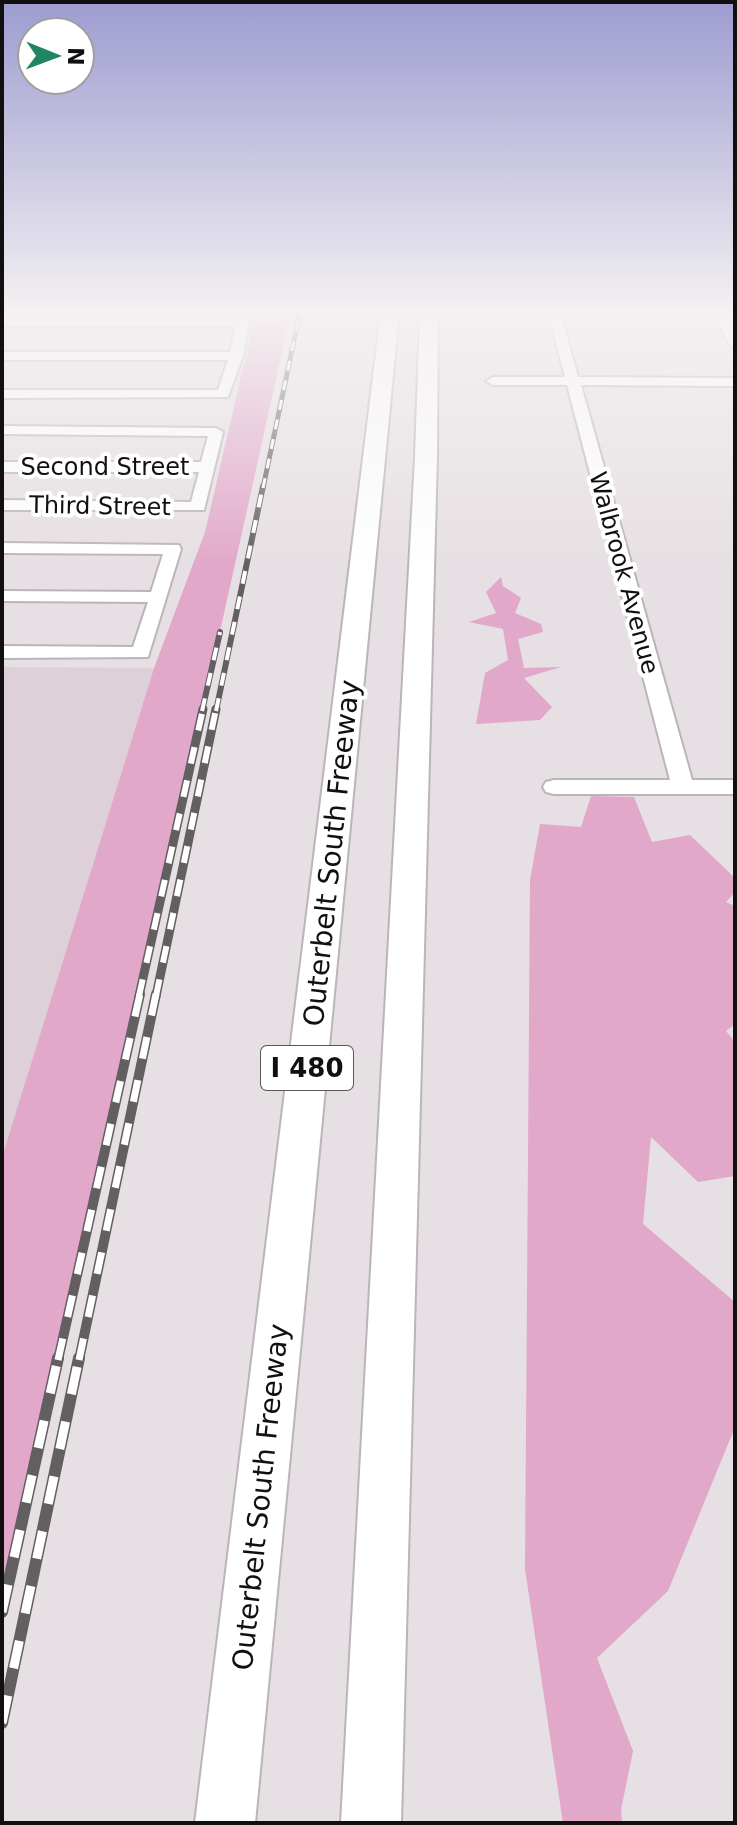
<svg xmlns="http://www.w3.org/2000/svg" width="737" height="1825" font-family="'DejaVu Sans',sans-serif">
<style>
.built{fill:#ded0d8}
.green{fill:#e1a8c9}
.lines{fill:none;stroke-linecap:round;stroke-linejoin:round}
.minor-casing{stroke:#bbb4b8;stroke-width:4}
.highway-casing{stroke:#bbb4b8;stroke-width:4}
.minor{fill:#fff;fill-rule:evenodd}
.highway{fill:#fff;fill-rule:evenodd}
.rail-far4-casing{stroke:#635f61;stroke-width:5}
.rail-far3-casing{stroke:#635f61;stroke-width:6}
.rail-far2-casing{stroke:#635f61;stroke-width:9}
.rail-far1-casing{stroke:#635f61;stroke-width:10}
.rail-casing{stroke:#635f61;stroke-width:12}
.rail-far4{stroke:#fff;stroke-width:3;stroke-dasharray:10;stroke-linecap:butt}
.rail-far3{stroke:#fff;stroke-width:4;stroke-dasharray:13;stroke-linecap:butt}
.rail-far2{stroke:#fff;stroke-width:6;stroke-dasharray:17;stroke-linecap:butt}
.rail-far1{stroke:#fff;stroke-width:7;stroke-dasharray:22;stroke-linecap:butt}
.rail{stroke:#fff;stroke-width:9;stroke-dasharray:28;stroke-linecap:butt}
.labels{text-anchor:middle;stroke-width:8;stroke-linejoin:round;paint-order:stroke}
.far-street-label{font-size:24px;fill:#110f10;stroke:#fff}
.shield{fill:#fff;stroke:#585758;stroke-width:2}
.shield-label{font-size:26px;font-weight:bold;fill:#110f10}
.street-label{font-size:28px;fill:#110f10;stroke:#fff}
</style>
<rect width="100%" height="100%" fill="#e6dfe3"/>
<path class="built" d="M2,667l152,1 -152,489z"/>
<path class="green" d="M256,312h35l-289,1300v-455l152,-489 51,-136z
M501,577l2,9 18,12 -6,15 26,11 2,8 -25,7 6,29 37,-1 -37,11 28,29 -12,13 -64,4 9,-51 23,-13 -5,-31 -34,-7 27,-9 -10,-21z
M591,796l43,1 18,45 38,-7 45,43v14l-9,10 9,4v118l-9,7 9,11v134l-37,6 -47,-45 -8,87 92,78v125l-67,164 -71,67 36,93 -12,59 1,13h-59l-38,-254 5,-689 10,-56 41,3z"/>
<g class="lines">
<defs>
<path id="minor" d="M239,312h12l-8,44 -15,41 -226,1v-8h216l10,-30h-226v-8h228l6,-25 -234,-1v-8l235,1z
M548,312h12l18,65 157,1v8l-154,-1 111,395h43v14h-181l-8,-2 -3,-5 3,-5 8,-2h116l-103,-395h-74l-7,-4 7,-4h72z
M713,312h12l10,19v17l-6,-4z
M2,426l214,2 7,4 -19,78h-202v-10l189,2 8,-30h-197v-10h199l7,-26 -206,-2z
M2,543l177,2 2,4 -33,108 -146,1v-12l131,1 15,-45 -146,-1v-10l149,1 12,-38 -161,-1z"/>
<path id="highway" d="M381,312h18l-144,1511h-60z
M420,312h18l-1,145 -36,1366h-60l74,-1366z"/>
</defs>
<use href="#minor" class="minor-casing"/>
<use href="#highway" class="highway-casing"/>
<use href="#minor" class="minor"/>
<use href="#highway" class="highway"/>
<defs>
<path id="rail-far4" d="M263,488l37,-176"/>
<path id="rail-far3" d="M202,711l18,-79
M216,711l47,-225"/>
<path id="rail-far2" d="M139,996l64,-287
M156,996l60,-287"/>
<path id="rail-far1" d="M58,1360l82,-366
M79,1360l77,-366"/>
<path id="rail" d="M2,1612l56,-254
M2,1723l77,-365"/>
</defs>
<use href="#rail-far4" class="rail-far4-casing"/>
<use href="#rail-far3" class="rail-far3-casing"/>
<use href="#rail-far2" class="rail-far2-casing"/>
<use href="#rail-far1" class="rail-far1-casing"/>
<use href="#rail" class="rail-casing"/>
<use href="#rail-far4" class="rail-far4"/>
<use href="#rail-far3" class="rail-far3"/>
<use href="#rail-far2" class="rail-far2"/>
<use href="#rail-far1" class="rail-far1"/>
<use href="#rail" class="rail"/>
</g>
<linearGradient id="sky" x2="0" y2="1"><stop stop-color="#9d9cd0"/><stop offset="0.55" stop-color="#f4f1f2"/><stop offset="1" stop-color="#f4f1f2" stop-opacity="0"/></linearGradient>
<rect width="737" height="568" fill="url(#sky)"/>
<g class="labels">
<g class="far-street-label">
<text x="105" y="475">Second Street</text>
<text transform="translate(100 506) rotate(1)" y="8">Third Street</text>
<text transform="translate(624 573) rotate(75)" y="8">Walbrook Avenue</text>
</g>
<rect class="shield" x="261" y="1046" width="92" height="44" rx="6"/>
<g class="shield-label">
<text x="307" y="1077">I 480</text>
</g>
<g class="street-label">
<text transform="translate(331 853) rotate(-84)" y="10">Outerbelt South Freeway</text>
<text transform="translate(260 1497) rotate(-84)" y="10">Outerbelt South Freeway</text>
</g>
</g>
<rect width="737" height="1825" fill="none" stroke="#110f10" stroke-width="8"/>
<g transform="translate(56 56) rotate(91)"><circle r="38" fill="#ffffff" stroke="#a09f9f" stroke-width="2"/>
<path d="M0-6L14 30L0 20L-14 30Z" fill="#208661"/>
<text y="-12" font-size="22" font-weight="bold" text-anchor="middle" fill="#110f10">N</text>
</g>
</svg>
